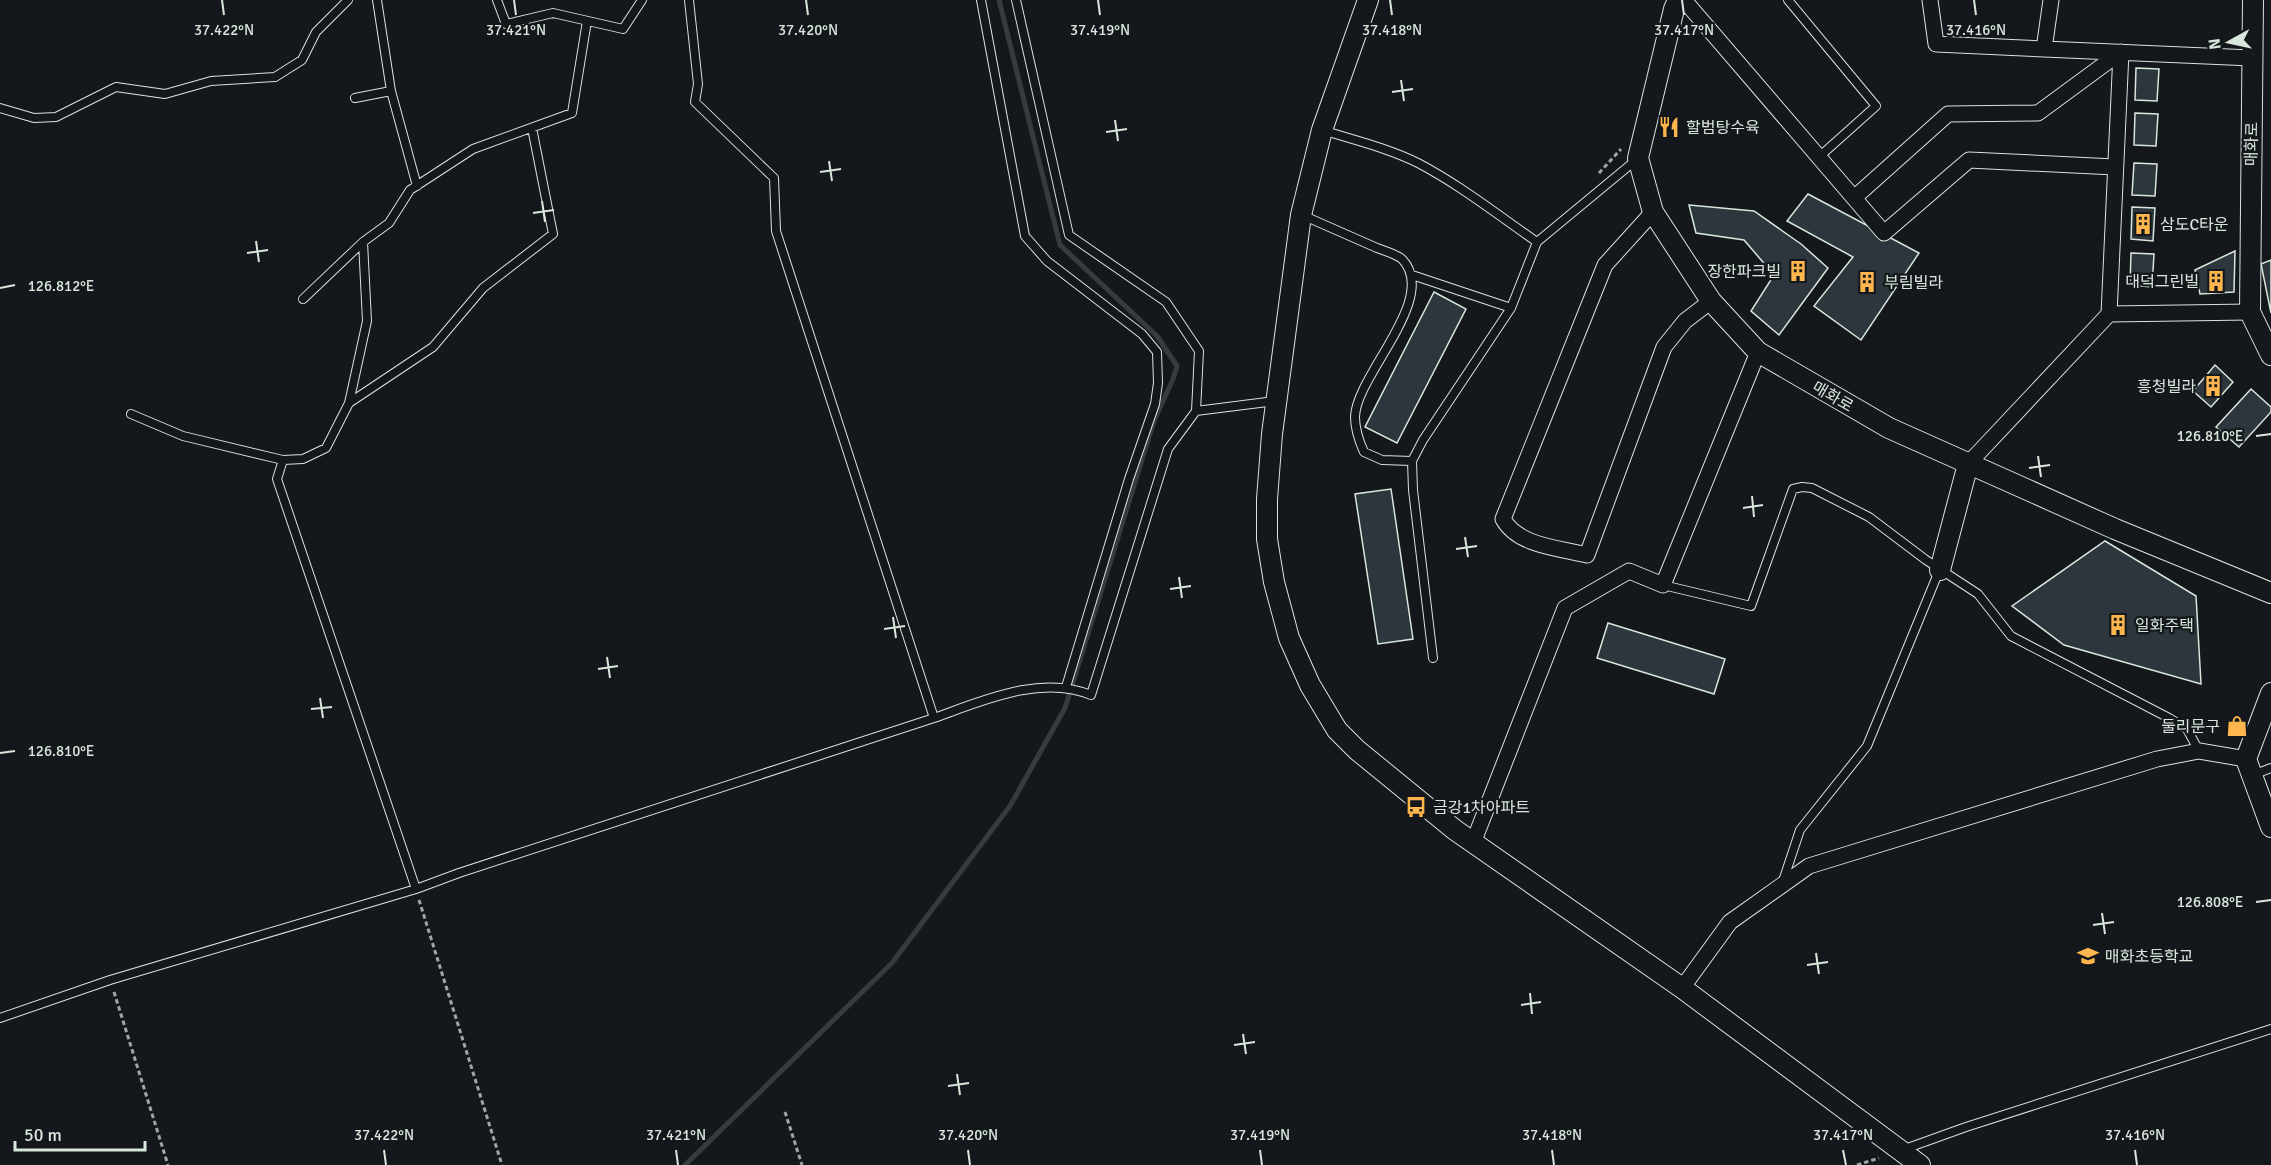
<svg xmlns="http://www.w3.org/2000/svg" width="2271" height="1165" font-family="Signika,'Noto Sans KR',sans-serif">
<style>
.lines{fill:none;stroke-linecap:round;stroke-linejoin:round}
.stream{stroke:#363b3e;stroke-width:5}
.building{fill:#2c363c;stroke:#d8e6dc;stroke-width:1.5}
.service-casing{stroke:#d8e6dc;stroke-width:10}
.minor-casing{stroke:#d8e6dc;stroke-width:17}
.tertiary-casing{stroke:#d8e6dc;stroke-width:22}
.path{stroke:#9da8a2;stroke-width:3;stroke-dasharray:4.5 3;stroke-linecap:butt}
.service{stroke:#14181c;stroke-width:8}
.minor{stroke:#14181c;stroke-width:15}
.tertiary{stroke:#14181c;stroke-width:20}
.ticks{fill:none;stroke:#d8e6dc;stroke-width:2}
.labels{text-anchor:middle;stroke-width:4.5;stroke-linejoin:round;paint-order:stroke}
.poi-label{font-size:16px;fill:#d8e6dc;stroke:#14181c;text-anchor:start}
.street-label{font-size:16px;fill:#d8e6dc;stroke:#14181c}
.ticks-label{font-size:15px;text-anchor:middle;fill:#d8e6dc;stroke:#14181c;stroke-width:4.5;stroke-linejoin:round;paint-order:stroke}
</style>
<rect width="100%" height="100%" fill="#14181c"/>
<g class="lines">
<path class="stream" d="M685,1165l207,-202 118,-157 55,-98 89,-287 19,-42 4,-13 -20,-30 -97,-91 -61,-245"/>
</g>
<path class="building" d="M2136,68l23,1 -2,32 -22,-1z
M2135,113l23,1 -2,32 -22,-1z
M2134,163l23,1 -2,32 -23,-1z
M1808,194l111,59 -58,87 -47,-34 39,-49 -66,-36z
M1689,205l65,6 47,33 27,24 -49,67 -28,-24 23,-36 -30,-35 -48,-7z
M2132,207l23,1 -2,33 -22,-2z
M2235,251l-1,41 -34,2 -5,-24z
M2131,253l23,1 -2,33 -22,-2z
M2271,260v53l-10,-49z
M1434,292l32,17 -69,134 -32,-16z
M2215,365l18,17 -22,25 -18,-16z
M2251,389l20,18v5l-32,35 -23,-20z
M1391,489l22,150 -35,5 -23,-150z
M2105,541l91,55 5,88 -137,-39 -52,-39z
M1608,623l117,36 -11,35 -117,-36z"/>
<g class="lines">
<defs>
<path id="service" d="M377,0l14,91
M497,0l9,24 47,-11 70,16 19,-29
M689,0l9,84 -3,18 79,76 2,53 158,487
M981,0l44,236 22,25 95,73 15,18 1,31 -3,21 -26,75 -63,208
M1788,0l88,106 -57,51
M355,98l36,-7 26,95
M0,108l34,10 22,-1 60,-30 49,7 46,-13 64,-4 27,-17 14,-28 32,-32
M1322,130c32,10 66,18 96,33 42,22 80,52 119,79
M1302,215c25,11 50,22 75,33 8,3 19,6 25,11 38,39 -46,116 -47,158 0,13 4,24 9,35l18,8 30,1
M363,242l4,79 -18,82 84,-56 50,-59 70,-54 -21,-106
M1412,275l99,33
M303,299l60,-57 26,-19 21,-33 63,-41 99,-36 15,-92
M1196,411l79,-10
M131,414l52,22 100,24 20,-1 23,-11 23,-45
M283,460l-6,19 139,410
M1663,585l88,21 42,-117 9,-2 10,1 57,29 57,43 52,34 33,42 158,82 18,11 12,22
M1433,658l-20,-168 -1,-29 11,-21 88,-132 26,-66 99,-82
M2253,775l18,-7
M1783,881l17,-51 67,-84 72,-175
M0,1018l110,-38 306,-91 43,-16 475,-155c48,-17 107,-44 157,-23l77,-246 28,-38 3,-60 -33,-49 -97,-67 -53,-235
M1902,1150l64,-23 305,-98"/>
<path id="minor" d="M1684,0l200,233 85,-73 146,7
M1930,0l6,44 108,5
M2051,0l-7,49 208,9
M1854,198l94,-84 90,-1 83,-61
M1653,212l-48,53 -102,254c15,27 56,29 84,36l77,-208 21,-26 26,-20
M2109,314l141,-2
M1968,464l141,-150 12,-262
M1473,843l92,-235 64,-37 34,14 95,-233
M1682,988l48,-66 79,-56 348,-107 42,-8 47,8"/>
<path id="tertiary" d="M1368,0l-46,130 -21,85 -29,219 -5,65v40l7,43 15,56 21,47 27,45 20,20 98,80 227,158 238,177
M1678,0l-4,9 -36,149 15,54 58,89 47,51 131,76 226,101 156,64
M2253,0l-3,312 21,43
M1940,570l28,-106
M2271,693l-25,66 25,68"/>
</defs>
<use href="#service" class="service-casing"/>
<use href="#minor" class="minor-casing"/>
<use href="#tertiary" class="tertiary-casing"/>
<path class="path" d="M1599,173l22,-24
M419,900l83,265
M114,992l54,173
M785,1112l17,53
M1857,1165l22,-7"/>
<use href="#service" class="service"/>
<use href="#minor" class="minor"/>
<use href="#tertiary" class="tertiary"/>
</g>
<path class="ticks" d="M222,0l2,15M514,0l2,15M806,0l2,15M1098,0l2,15M1390,0l2,15M1682,0l2,15M1974,0l2,15M1401,80l3,21M1392,92l21,-3M1115,120l3,21M1106,132l21,-3M829,161l3,20M820,172l21,-3M542,201l3,21M533,213l21,-3M256,241l3,21M247,253l21,-3M0,288l15,-3M2256,436l15,-2M2038,456l3,21M2029,468l21,-3M1752,496l2,21M1743,508l20,-3M1465,537l3,20M1456,549l21,-3M1179,577l3,21M1170,589l21,-3M893,617l3,21M884,629l21,-3M607,657l3,21M598,669l20,-3M320,698l3,20M311,709l21,-2M0,753l15,-2M2256,902l15,-2M2102,913l3,21M2093,925l21,-3M1816,953l3,21M1807,965l21,-3M1530,993l2,21M1521,1005l20,-3M1243,1034l3,20M1234,1045l21,-3M957,1074l3,21M948,1086l21,-3M384,1150l2,15M676,1150l2,15M968,1150l2,15M1260,1150l2,15M1552,1150l2,15M1843,1150l3,15M2135,1150l2,15"/>
<defs>
<symbol id="restaurant-bare" viewBox="-9 -9 18 18"><path d="M-5-6h1v4h1v-4h1v4h1v-4h1v5L-1.5 .5V6h-2V.5L-5-1ZM5-6V6H3V1.5H1.5Q1.5-4 5-6Z" fill="#ffb74d" stroke="#14181c" stroke-width="2.5" paint-order="stroke"/></symbol>
<symbol id="building-bare" viewBox="-9 -9 18 18"><path d="M-4-6H4V6H1V3H-1V6H-4ZM-2.5-4.3h1.7v1.8h-1.7ZM.8-4.3h1.7v1.8H.8ZM-2.5-1h1.7V.8h-1.7ZM.8-1h1.7V.8H.8Z" fill="#ffb74d" stroke="#14181c" stroke-width="2.5" paint-order="stroke"/></symbol>
<symbol id="shop-bare" viewBox="-9 -9 18 18"><path d="M-5-2.5h2.3a2.7 3.5 0 0 1 5.4 0H5L5.5 6h-11ZM-1.5-2.5h3a1.5 2.3 0 0 0-3 0Z" fill="#ffb74d" stroke="#14181c" stroke-width="2.5" paint-order="stroke"/></symbol>
<symbol id="bus-bare" viewBox="-9 -9 18 18"><path d="M-5-6H5V4H4V6H2V4H-2V6H-4V4H-5ZM-3.5-4V0h7V-4ZM-3.5 1.2v1.5H-2V1.2ZM2 1.2v1.5H3.5V1.2Z" fill="#ffb74d" stroke="#14181c" stroke-width="2.5" paint-order="stroke"/></symbol>
<symbol id="school-bare" viewBox="-9 -9 18 18"><path d="M0-5L7-2L0 1L-7-2ZM-4 1L0 2.5L4 1V4Q0 6-4 4Z" fill="#ffb74d" stroke="#14181c" stroke-width="2.5" paint-order="stroke"/></symbol>
</defs>
<g fill-rule="evenodd">
<use href="#restaurant-bare" x="1654" y="112" width="30" height="30"/>
<use href="#building-bare" x="2128" y="209" width="30" height="30"/>
<use href="#building-bare" x="1783" y="256" width="30" height="30"/>
<use href="#building-bare" x="2201" y="266" width="30" height="30"/>
<use href="#building-bare" x="1852" y="267" width="30" height="30"/>
<use href="#building-bare" x="2198" y="371" width="30" height="30"/>
<use href="#building-bare" x="2103" y="610" width="30" height="30"/>
<use href="#shop-bare" x="2222" y="711" width="30" height="30"/>
<use href="#bus-bare" x="1401" y="792" width="30" height="30"/>
<use href="#school-bare" x="2073" y="941" width="30" height="30"/>
</g>
<g class="labels">
<g class="poi-label">
<text x="1686" y="133">할범탕수육</text>
<text x="2160" y="230">삼도C타운</text>
<text x="1781" y="277" text-anchor="end">장한파크빌</text>
<text x="2199" y="287" text-anchor="end">대덕그린빌</text>
<text x="1884" y="288">부림빌라</text>
<text x="2196" y="392" text-anchor="end">흥청빌라</text>
<text x="2135" y="631">일화주택</text>
<text x="2220" y="732" text-anchor="end">둘리문구</text>
<text x="1433" y="813">금강1차아파트</text>
<text x="2105" y="962">매화초등학교</text>
</g>
<g class="street-label">
<text transform="translate(2251 144) rotate(-89)" y="6">매화로</text>
<text transform="translate(1833 396) rotate(30)" y="6">매화로</text>
</g>
</g>
<g class="ticks-label">
<text x="224" y="35">37.422°N</text>
<text x="516" y="35">37.421°N</text>
<text x="808" y="35">37.420°N</text>
<text x="1100" y="35">37.419°N</text>
<text x="1392" y="35">37.418°N</text>
<text x="1684" y="35">37.417°N</text>
<text x="1976" y="35">37.416°N</text>
<text x="61" y="291">126.812°E</text>
<text x="2210" y="441">126.810°E</text>
<text x="61" y="756">126.810°E</text>
<text x="2210" y="907">126.808°E</text>
<text x="384" y="1140">37.422°N</text>
<text x="676" y="1140">37.421°N</text>
<text x="968" y="1140">37.420°N</text>
<text x="1260" y="1140">37.419°N</text>
<text x="1552" y="1140">37.418°N</text>
<text x="1843" y="1140">37.417°N</text>
<text x="2135" y="1140">37.416°N</text>
</g>
<g transform="translate(2229 42) rotate(262)" stroke="#14181c" stroke-width="4.5" paint-order="stroke">
<path d="M0-4.5L10 22L0 15L-10 22Z" fill="#d8e6dc"/>
<text y="-9" font-size="16" font-weight="bold" text-anchor="middle" fill="#d8e6dc">N</text>
</g>
<path d="M15 1141v9h130v-9" fill="none" stroke="#d8e6dc" stroke-width="3"/>
<text x="24" y="1141" font-size="18" fill="#d8e6dc" stroke="#14181c" stroke-width="4.5" paint-order="stroke">50 m</text>
</svg>
